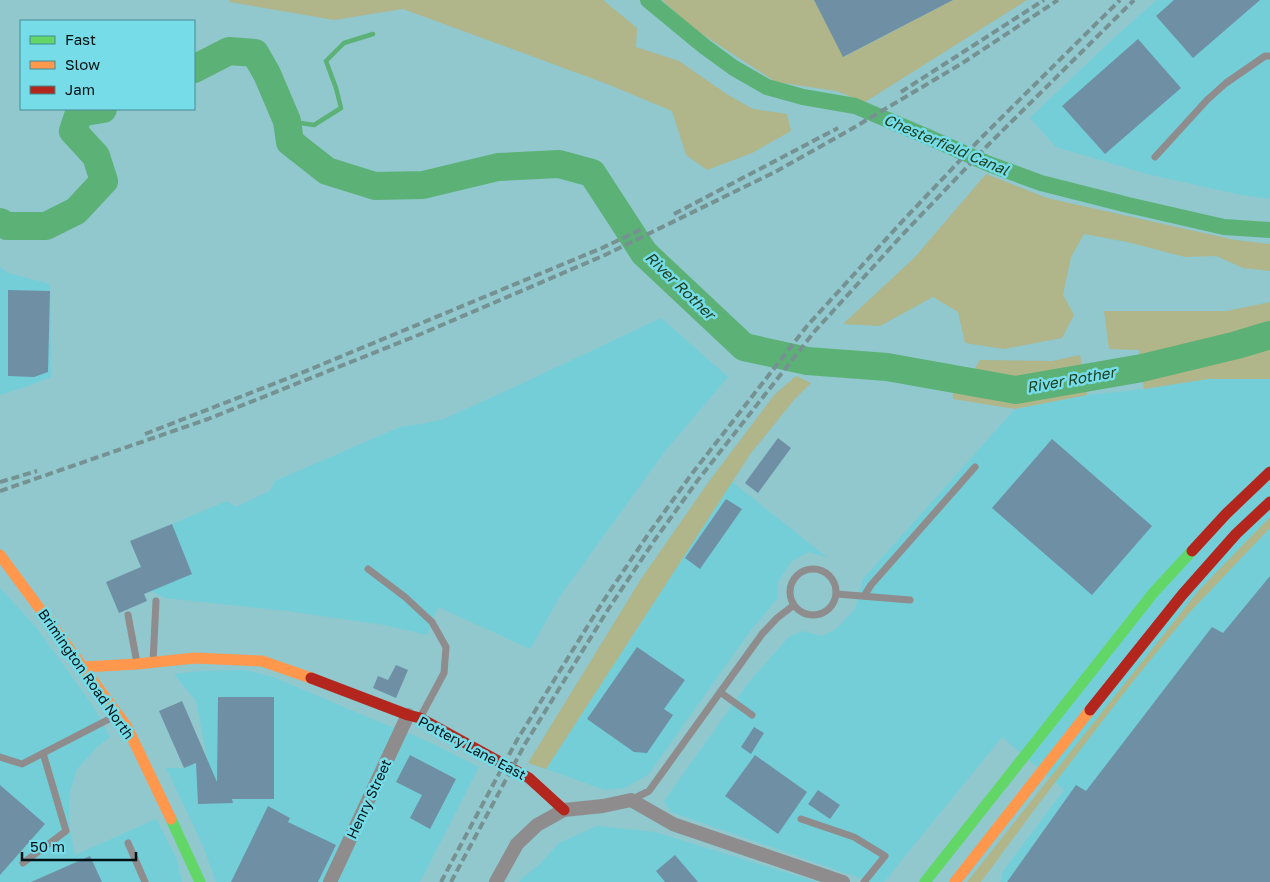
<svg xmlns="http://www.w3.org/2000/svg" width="1270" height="882" font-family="'Golos Text',sans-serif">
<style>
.built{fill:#74ced8}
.green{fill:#b0b58a}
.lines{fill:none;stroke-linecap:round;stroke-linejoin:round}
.stream{stroke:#5cb176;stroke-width:4.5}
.canal{stroke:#5cb176;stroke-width:16}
.river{stroke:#5cb176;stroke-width:28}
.building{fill:#6f8fa4}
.lane{stroke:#8e8c8d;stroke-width:7}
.street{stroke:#8e8c8d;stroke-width:14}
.fast{stroke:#63d668;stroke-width:11}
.slow{stroke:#ff974d;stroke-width:11}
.jam{stroke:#b3261e;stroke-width:11}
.rail{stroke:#769192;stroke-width:4;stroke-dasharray:8 4;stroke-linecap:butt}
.labels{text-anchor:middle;stroke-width:5;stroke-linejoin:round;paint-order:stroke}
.street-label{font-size:14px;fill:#001214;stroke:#76dce8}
.water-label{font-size:15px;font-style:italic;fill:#1c421f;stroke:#76dce8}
</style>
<rect width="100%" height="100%" fill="#90c8ce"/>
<path class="built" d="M1157,0h113v199l-29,-4 -94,-21 -91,-27 -26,-29 86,-82z
M0,267l8,6 42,11 1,93 -23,9 -28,9z
M661,318l67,59 -63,74 -105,145 -30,53 -92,-42 -11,28 -43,-10 -97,-14 -122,-13 -14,-7 -20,-50 96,-40 9,6 34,-16 5,-10 125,-54 22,-3 22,-5 77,-35z
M1208,379h62v503h-269l2,-11 61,-81 -62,-53 -118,145h-13l-200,-70 -7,-11 84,-118 41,-46 13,-6 20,5 14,-7 19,-20 8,-30 152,-170 72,-14 57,-6z
M732,482l96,76 -19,-6 -18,10 -13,20 -1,17 -26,31 -103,145 -24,13 -19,2 -59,-21z
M0,588l36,39 57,79 17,31 -13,10 -20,22 -8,26v30l6,30 81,-36 21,40 5,23h-182z
M245,670l28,7 104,44 48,19 54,27 -59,115h-204l-13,-36 -37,-78h18l23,-10 -11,-57 -22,-27 25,-3z
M597,826l58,6 162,50h-297v-2l18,-14 21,-23z"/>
<path class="green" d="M230,0h373l34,28 -1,19 43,14 49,34 25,14 34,5 4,17 -39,22 -45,17 -21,-15 -14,-44 -65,-27 -204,-75 -69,11 -104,-18z
M662,0h152l30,57 109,-57h74l-162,102 -29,-11 -60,-9 -82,-53z
M986,174l61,24 188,42 35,4v27l-27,-3 -27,-12 -31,1 -58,-15 -43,-8 -13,23 -8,38 11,20 -12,23 -58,11 -39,-6 -7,-31 -25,-15 -53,29 -37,-2 72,-67z
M1270,302v77h-62l-64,10 -5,-39 -30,-1 -5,-38h123z
M1080,355l7,40 -72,14 -62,-10 -1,-27 22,-2 6,-10 72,1z
M796,376l15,7 -17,17 -43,53 -205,316 -18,-6 113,-184 69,-99 65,-86z
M1270,517v11l-81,85 -55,67 -97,126 -56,76h-14l232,-292z"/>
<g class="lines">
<path class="stream" d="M287,121l27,4 27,-17 -5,-20 -10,-27 18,-18 29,-9"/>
<path class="canal" d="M648,0l57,47 29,21 33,19 36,10 52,9 71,30 63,28 52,19 87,22 96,22 46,3"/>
<path class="river" d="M194,69l35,-18 26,2 12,21 20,47 3,21 37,29 48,15 48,-1 75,-18 61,-3 33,9 52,80 100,94 63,14 80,6 129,23 126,-22 95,-23 33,-10
M0,222l7,4h39l30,-15 28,-30 -8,-25 -23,-25 6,-18 24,-4"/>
</g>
<path class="building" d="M814,0h139l-110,57z
M1174,0h86l-67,58 -37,-42z
M1138,39l43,49 -76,66 -43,-48z
M8,290l42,1 -2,81 -14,5 -26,-1z
M778,438l13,10 -33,45 -13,-10z
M1052,439l100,87 -60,69 -100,-87z
M726,499l16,10 -42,60 -15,-11z
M172,524l20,50 -48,20 3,7 -28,12 -13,-31 35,-15 -11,-26z
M1270,576v306h-263l69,-97 10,6 126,-164 11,6z
M637,647l48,33 -21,29 9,6 -26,38 -13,-1 -47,-33z
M396,665l12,5 -12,28 -23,-10 5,-12 10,4z
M218,697h56v102h-42l1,4 -35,1 -2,-41 -12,5 -25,-57 23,-10 35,81z
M754,727l10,6 -13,21 -10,-7z
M410,755l46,24 -26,50 -20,-11 12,-23 -26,-13z
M755,755l52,37 -29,42 -53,-38z
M0,785l45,39 -45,51z
M818,790l22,15 -10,14 -22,-15z
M268,806l22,12 -2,4 48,23 -18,37h-87z
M675,855l23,27h-33l-9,-11z
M90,856l12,26h-71z"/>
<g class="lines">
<path class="lane" d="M1155,157l52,-57 19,-17 39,-27h5
M790 592a23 23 0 1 1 46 0a23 23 0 1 1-46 0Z
M368,569l37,28 27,25 14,25 -2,26 -23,43
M837,594l73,6
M864,596l7,-11 104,-118
M128,615l9,48
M153,662l3,-61
M720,692l32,23
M0,757l22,7 93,-48
M631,800l18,-9 113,-157 15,-16 17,-13
M801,819l53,18 31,19 -21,26
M128,843l17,39
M23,863l43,-32 -23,-78"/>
<path class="street" d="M330,882l78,-167
M496,882l21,-38 20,-19 27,-15 39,-4 28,-6 42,24 170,58"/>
<path class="fast" d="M171,819l29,63
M925,882l229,-290 38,-41"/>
<path class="slow" d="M0,555l127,172 44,92
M84,667l53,-3 58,-6 67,3 49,17
M955,882l135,-172"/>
<path class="jam" d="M1192,551l34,-37 44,-42
M311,678l97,37 12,3 109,60 35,32
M1090,710l92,-115 54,-61 34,-32"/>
<path class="rail" d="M901,92l143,-92
M674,214l164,-86
M145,434l154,-60 303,-126 40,-19
M0,482l37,-11
M0,491l208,-72 213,-85 184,-79 170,-83 73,-41 113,-67 97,-64
M441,882l76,-142 85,-137 45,-67 44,-61 116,-149 91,-100 84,-89 138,-137
M451,882l74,-138 84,-136 45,-67 44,-61 116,-148 90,-99 85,-89 145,-144"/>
</g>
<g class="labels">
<g class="street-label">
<text transform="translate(86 674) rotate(55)" y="5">Brimington Road North</text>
<text transform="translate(472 748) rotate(28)" y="5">Pottery Lane East</text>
<text transform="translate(369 799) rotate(-65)" y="5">Henry Street</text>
</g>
<g class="water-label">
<text transform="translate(946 145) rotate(23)" y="5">Chesterfield Canal</text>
<text transform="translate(680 286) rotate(44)" y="5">River Rother</text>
<text transform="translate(1071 380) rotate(-10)" y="5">River Rother</text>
</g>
</g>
<rect x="20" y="20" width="175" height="90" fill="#76dce8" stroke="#478b93"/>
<rect x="30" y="36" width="25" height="8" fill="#63d668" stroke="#478b93"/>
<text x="65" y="45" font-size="15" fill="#001214">Fast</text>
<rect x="30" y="61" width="25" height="8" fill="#ff974d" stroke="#478b93"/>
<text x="65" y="70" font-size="15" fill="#001214">Slow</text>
<rect x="30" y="86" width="25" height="8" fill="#b3261e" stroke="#478b93"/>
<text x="65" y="95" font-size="15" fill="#001214">Jam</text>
<path d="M22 852v8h114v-8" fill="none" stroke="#001214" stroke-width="2.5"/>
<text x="30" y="852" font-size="15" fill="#001214" stroke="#76dce8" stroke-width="4" paint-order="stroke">50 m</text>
</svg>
